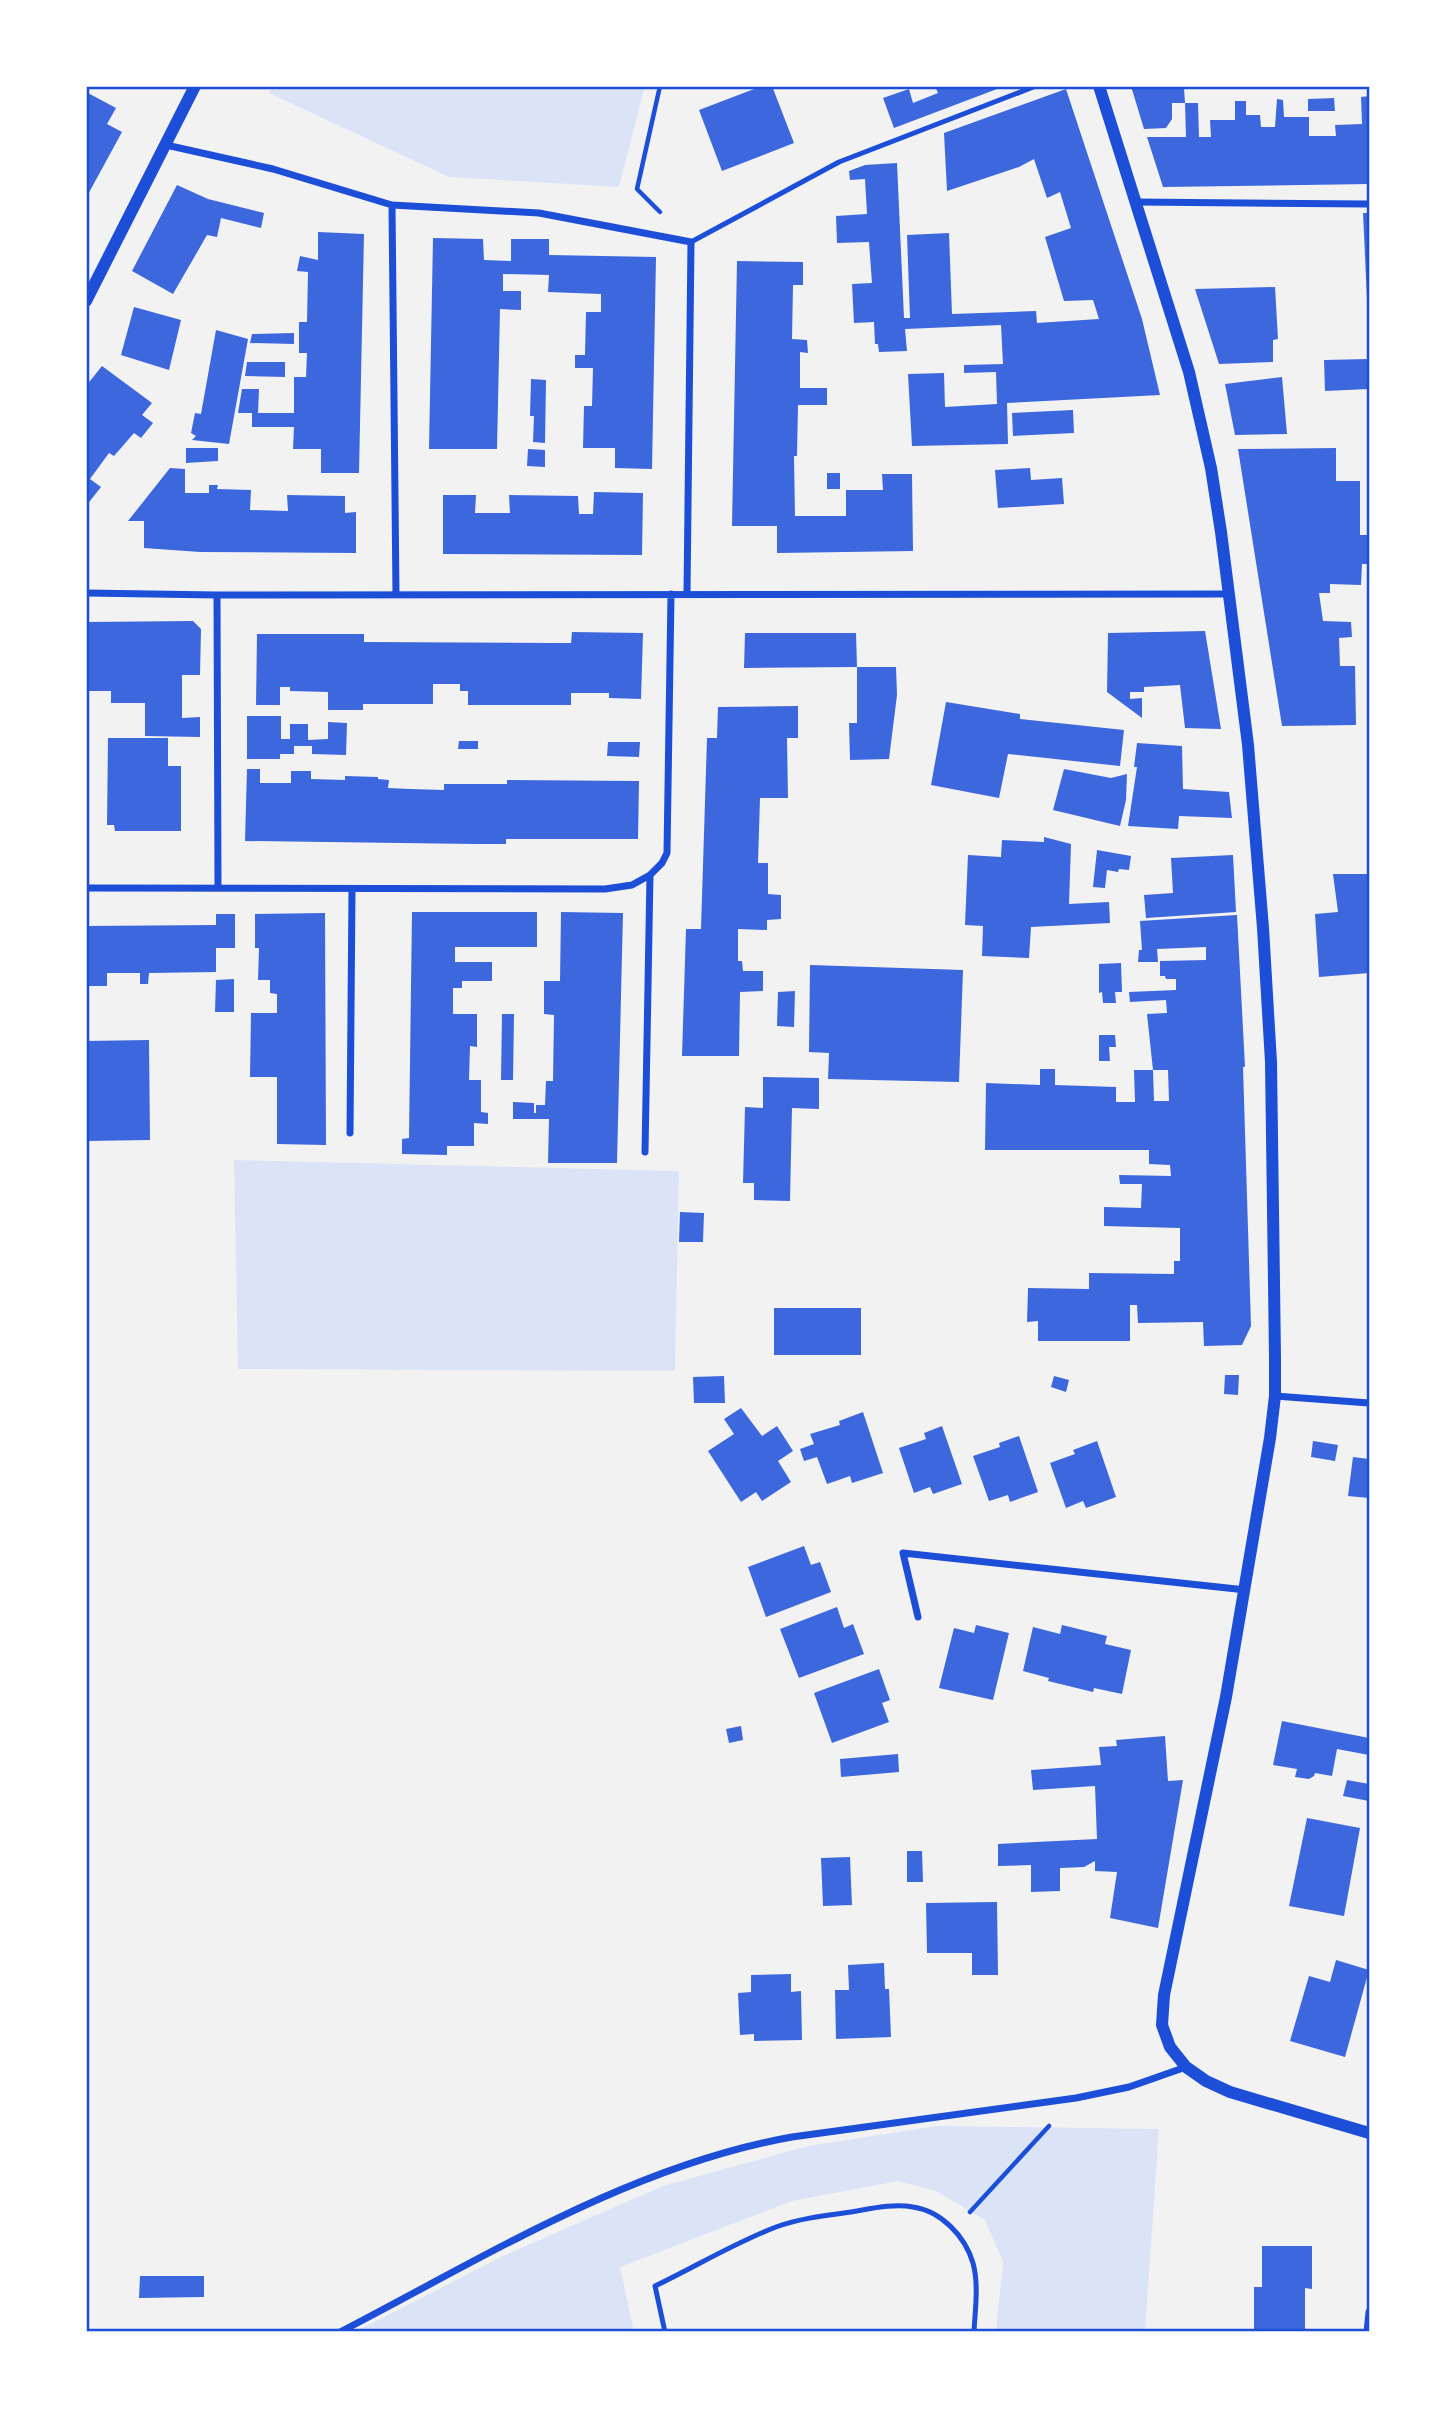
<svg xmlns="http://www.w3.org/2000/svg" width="1455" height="2418" font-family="'IBM Plex Sans',sans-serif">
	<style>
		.green { fill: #dbe4f7 }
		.building { fill: #3d67dc }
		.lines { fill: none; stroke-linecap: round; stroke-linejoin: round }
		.path { stroke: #1d4ed8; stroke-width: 4.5 }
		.service { stroke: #1d4ed8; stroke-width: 5 }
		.minor { stroke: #1d4ed8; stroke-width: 7 }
		.tertiary { stroke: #1d4ed8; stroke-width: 12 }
		.neatline { fill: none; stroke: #1d4ed8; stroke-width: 2.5 }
	</style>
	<rect width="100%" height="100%" fill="#f2f2f2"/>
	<path class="green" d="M273,86H645L619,187L449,177L269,93Z
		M234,1160L679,1171L675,1371L238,1369Z
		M937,2126L1159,2129L1145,2332H996L1003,2262L985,2220L936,2191L898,2181L792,2201L620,2267L634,2332H355L503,2256L663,2186L808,2146Z"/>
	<path class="building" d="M762,86H772L794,143L722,171L699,110Z
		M935,86H1005L894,128L883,98L909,89L913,103L938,93Z
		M1131,86H1171L1172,89L1184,88L1185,103H1172V119L1166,128L1144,129Z
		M1066,89L1142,319L1160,395L1007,403L1008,444L912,446L908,374L944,373L945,407L997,404L996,372L964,373V365L1003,364L1001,325L905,329L907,351L879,352L878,344H875L874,322L854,323L852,284L872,283L869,242L837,243L836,216L867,214L865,179L850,180L849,171L865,165L897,163L904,318H910L907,235L949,233L952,314L1036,311L1037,323L1099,319L1093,300L1064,301L1045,237L1071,228L1060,192L1047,198L1034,159L1019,167L947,191L944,133Z
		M86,92L116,108L107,124L122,132L86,198Z
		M1369,96V184L1163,187L1147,137H1186L1185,103H1198L1199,137H1211L1210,120H1235V101H1246V115H1260L1261,127H1275L1277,99L1283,100L1284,117H1309V136H1336L1335,125L1362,124L1361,97Z
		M1334,98L1335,111H1308V99Z
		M177,185L208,199L264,213L261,228L221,218L217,237L207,235L173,294L132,271Z
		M1363,213H1369V299H1367Z
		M318,232L364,234L359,473H321V449H293L294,427H252V413H238L242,389H259L258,413H294V377H306L307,353H299V322H307L308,272L297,271L300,256L318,260Z
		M433,238L483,239L484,260L511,261V239H549V255L656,257L652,469L615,468V448H583L584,406H592L593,368H575V355H585L586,312H601V294L548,292L549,275L503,274V291H521V310L500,309L497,449H429Z
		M737,261L803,262V285H793L792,339L807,340L808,353L800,352V388H827V405H798L797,456H794L795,516H846V490H883L882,474H912L913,551L777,553V526H732Z
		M1275,287L1278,339L1273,340V362L1219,364L1195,289Z
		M134,307L181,320L169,370L121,355Z
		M216,330L248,339L229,444L192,440L196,436L191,433L195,413L201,414Z
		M294,333V344L250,343L252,334Z
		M1369,359V389L1325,391L1324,360Z
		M247,362H285V377L245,376Z
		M102,366L152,403L142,415L153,423L141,438L134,433L114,456L109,453L90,479L101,487L86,506V386Z
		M1282,377L1287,434L1235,435L1225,384Z
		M531,379L546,380L545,443L533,442L534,416H530Z
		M1073,410L1074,433L1013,436L1012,413Z
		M186,448H218V461L186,463Z
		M1336,448V481H1360V535H1369V564H1362L1361,585L1330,584V593H1319L1323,621L1351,622L1352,637L1339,638L1340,666H1355L1356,725L1282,726L1238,449Z
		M528,449L545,450V467L527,466Z
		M170,468L185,469V493H209V485H218L217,489L251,490L250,510L288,511L287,495L345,496V513L356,512V553L200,552L144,548V521H128Z
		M1030,468L1031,480L1062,478L1064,504L998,508L995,470Z
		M827,473H840V489H827Z
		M594,492L643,493L642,555L443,554V495H476L475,513H510L509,495L578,496L579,514H593Z
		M193,621L201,629L200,675H182V718L200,717V737L145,736V703H111V691H86V622Z
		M1205,631L1221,729L1185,728L1180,685L1144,687V692H1130V699L1142,698V718L1107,692L1108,633Z
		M572,632L643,633L641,699L609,698V693H571V705H468V691H460V684H433V704H363V710H328V692L290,691V687H280V705H256L257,634H364V642L557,643H571Z
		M745,633H856L857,667L744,668Z
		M857,667H896L897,695L889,759L850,760L849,723H857Z
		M946,702L1020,714V719L1124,730L1120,766L1008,754L999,798L931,785Z
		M798,706V738H787L788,798H760L758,863H768V894L781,895V919L767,920V930L738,929V961H742L743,971H763V991L740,992L739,1056H682L686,929H701L707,738H717L718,707Z
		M247,716H281V739H290V724H308V740L328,739V722L347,723L346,755L312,754V746H294V754H280V759H247Z
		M108,738H168V766H181V831H115L114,825H107Z
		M459,741H478V749H458Z
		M608,742H640L639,757L607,756Z
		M1137,743L1182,746L1183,789L1229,792L1232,818L1179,816L1178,829L1128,826L1137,767H1134Z
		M247,769H260V783H291V771H311V779L345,780V776L378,777V779L389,780L388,788L410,789L444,790V784H507V780L639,781L638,839H506V844H475L245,841Z
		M1064,769L1111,778L1127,774L1126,800L1120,826L1053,810Z
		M1044,837L1071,844L1069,904L1109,902L1110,923L1031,927L1029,958L982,956L983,926L965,925L968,855L1001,857L1002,840L1044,842Z
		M1097,850L1131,856L1129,870L1119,869L1118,872L1107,870L1105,888L1093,887Z
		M1233,855L1236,912L1146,918L1144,895L1173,893L1171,858Z
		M1333,874H1369V973L1319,977L1315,914L1338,912Z
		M412,912H537V947H455V962H492V981H462V988H453V1014H477V1047L470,1046L469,1080H481V1112L488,1113V1124L474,1123V1146H447V1155L402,1154V1139L409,1138Z
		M561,912L623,913L617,1163H548L549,1119H513V1102L534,1103V1113H536V1105H545L546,1081H553L554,1015L544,1014V981H560Z
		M325,913L326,1145L277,1144V1077H250L251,1013H277V994L270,993V980H258L259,948H255V914Z
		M216,914H235V948H216V972L149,973L148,984H140V973H107V986H86V926L216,925Z
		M1237,915L1245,1067H1243L1251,1326L1242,1345L1204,1346L1203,1322L1138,1323L1137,1305H1130V1341H1038V1321L1027,1322L1028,1288L1089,1289V1273L1174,1274V1261H1180V1228L1104,1226V1207L1141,1208L1142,1184H1120L1119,1175L1171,1176L1170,1165L1149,1164V1150H985L986,1083L1040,1085V1069H1055V1085L1116,1087V1102H1135L1134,1070H1153L1154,1101H1169L1168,1070H1153L1147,1014L1167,1013L1166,1000L1130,1002L1129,992L1176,990V979H1166L1165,976H1160V961L1206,960V947L1157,949L1158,962H1138L1139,950H1142L1140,921Z
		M1121,963L1122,992H1115L1116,1003H1103L1102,992L1099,993V964Z
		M810,965L963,970L959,1082L828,1079L829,1053L809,1052Z
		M234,979V1012H215L216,980Z
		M795,991L794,1027L777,1026L778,992Z
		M502,1014H514L513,1080H501Z
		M1099,1035H1115L1116,1047H1109L1110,1061H1099Z
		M149,1040L150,1140L86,1141V1041Z
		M763,1077L819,1078V1109L792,1108L790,1201L754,1200V1183H743L745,1107L763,1108Z
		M680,1212L704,1213L703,1242H679Z
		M774,1308H861V1355H774Z
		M1225,1375H1239L1238,1395L1224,1394Z
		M724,1376L725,1403H694L693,1377Z
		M1054,1376L1069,1380L1066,1392L1051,1387Z
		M741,1408L762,1436L777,1426L793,1451L778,1461L791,1482L762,1501L756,1492L741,1502L708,1451L734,1434L724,1419Z
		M863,1412L883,1473L852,1483L850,1476L827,1484L817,1457L804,1461L800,1449L814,1444L810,1434L840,1425L839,1421Z
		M942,1426L962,1484L933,1494L930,1487L914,1493L899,1448L926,1439L924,1433Z
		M1019,1436L1038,1492L1010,1502L1008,1495L989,1501L973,1456L1000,1447L999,1443Z
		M1097,1441L1116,1497L1086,1508L1083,1501L1066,1508L1050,1463L1075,1454L1073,1450Z
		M1313,1441L1338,1445L1335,1461L1311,1457Z
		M1353,1457L1369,1459V1498L1348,1496Z
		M804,1546L811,1565L820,1562L831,1592L766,1617L748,1567Z
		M837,1607L844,1628L853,1624L864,1654L799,1678L780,1629Z
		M976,1625L1009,1633L993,1700L939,1688L954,1628L974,1633Z
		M1062,1625L1107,1636L1105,1644L1131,1650L1122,1694L1094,1688L1093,1692L1048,1681L1049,1678L1023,1671L1033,1627L1060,1634Z
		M879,1669L890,1700L882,1703L889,1722L832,1743L814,1693Z
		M1282,1721L1369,1738V1755L1337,1749L1332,1776L1315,1773L1314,1776L1309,1779L1295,1777L1297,1769L1273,1765Z
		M741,1726L743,1740L729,1743L726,1729Z
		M1165,1736L1168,1781L1183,1780L1158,1928L1110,1918L1117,1872L1095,1871V1861L1084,1867L1060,1868V1891L1031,1892V1865L998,1866V1844L1097,1839L1095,1786L1033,1790L1031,1770L1101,1765L1099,1747L1117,1746L1116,1740Z
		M898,1754L899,1772L841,1777L840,1759Z
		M1347,1780L1369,1784V1801L1343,1796Z
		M1307,1818L1360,1828L1344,1916L1289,1906Z
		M907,1851H922L923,1882H907Z
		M850,1857L852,1905L823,1906L821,1858Z
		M997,1902L998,1975H972V1953H927L926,1903Z
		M1336,1960L1369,1970L1345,2057L1290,2041L1309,1976L1330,1982Z
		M884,1963L885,1989H889L891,2037L836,2039L835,1990H849L848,1965Z
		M791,1974V1992L801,1991L802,2040L754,2041V2034L740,2035L738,1993L751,1992V1975Z
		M1262,2246H1312V2289L1305,2288V2332H1254V2287H1262Z
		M140,2276H204V2297L139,2298Z"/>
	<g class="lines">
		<path class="path" d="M660,86L637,189L660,212
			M970,2212L1049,2126"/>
		<path class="service" d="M691,242L839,162L1036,86
			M665,2332L655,2286C695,2267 734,2243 776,2227C798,2219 821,2216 844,2213C866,2210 891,2203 913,2207C941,2211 965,2236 973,2263C979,2285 975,2310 974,2332"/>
		<path class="minor" d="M166,145L273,169L392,205
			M1136,202L1369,204
			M86,593L217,595L1228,594
			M396,594L392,205L539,213L691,242L687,593
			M217,595L218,887
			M86,888L605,889L632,885L650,875
			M350,1133L352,890
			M645,1152L650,875L662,863L667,853L671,594
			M1275,1396L1369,1403
			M918,1617L903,1553L1246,1590
			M340,2332C483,2258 632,2165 792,2137L1076,2098L1129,2087L1186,2067
			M1367,2332L1369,2312"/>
		<path class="tertiary" d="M1099,86L1189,372L1211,468L1221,532L1248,745L1263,928L1271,1062L1275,1357V1396L1270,1438L1226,1697L1164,1995L1162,2025L1170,2047L1186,2067L1206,2081L1230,2092L1369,2133
			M86,301L195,86"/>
	</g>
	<rect width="1455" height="2418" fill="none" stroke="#ffffff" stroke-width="175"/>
	<rect x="88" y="88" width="1280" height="2242" class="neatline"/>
</svg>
